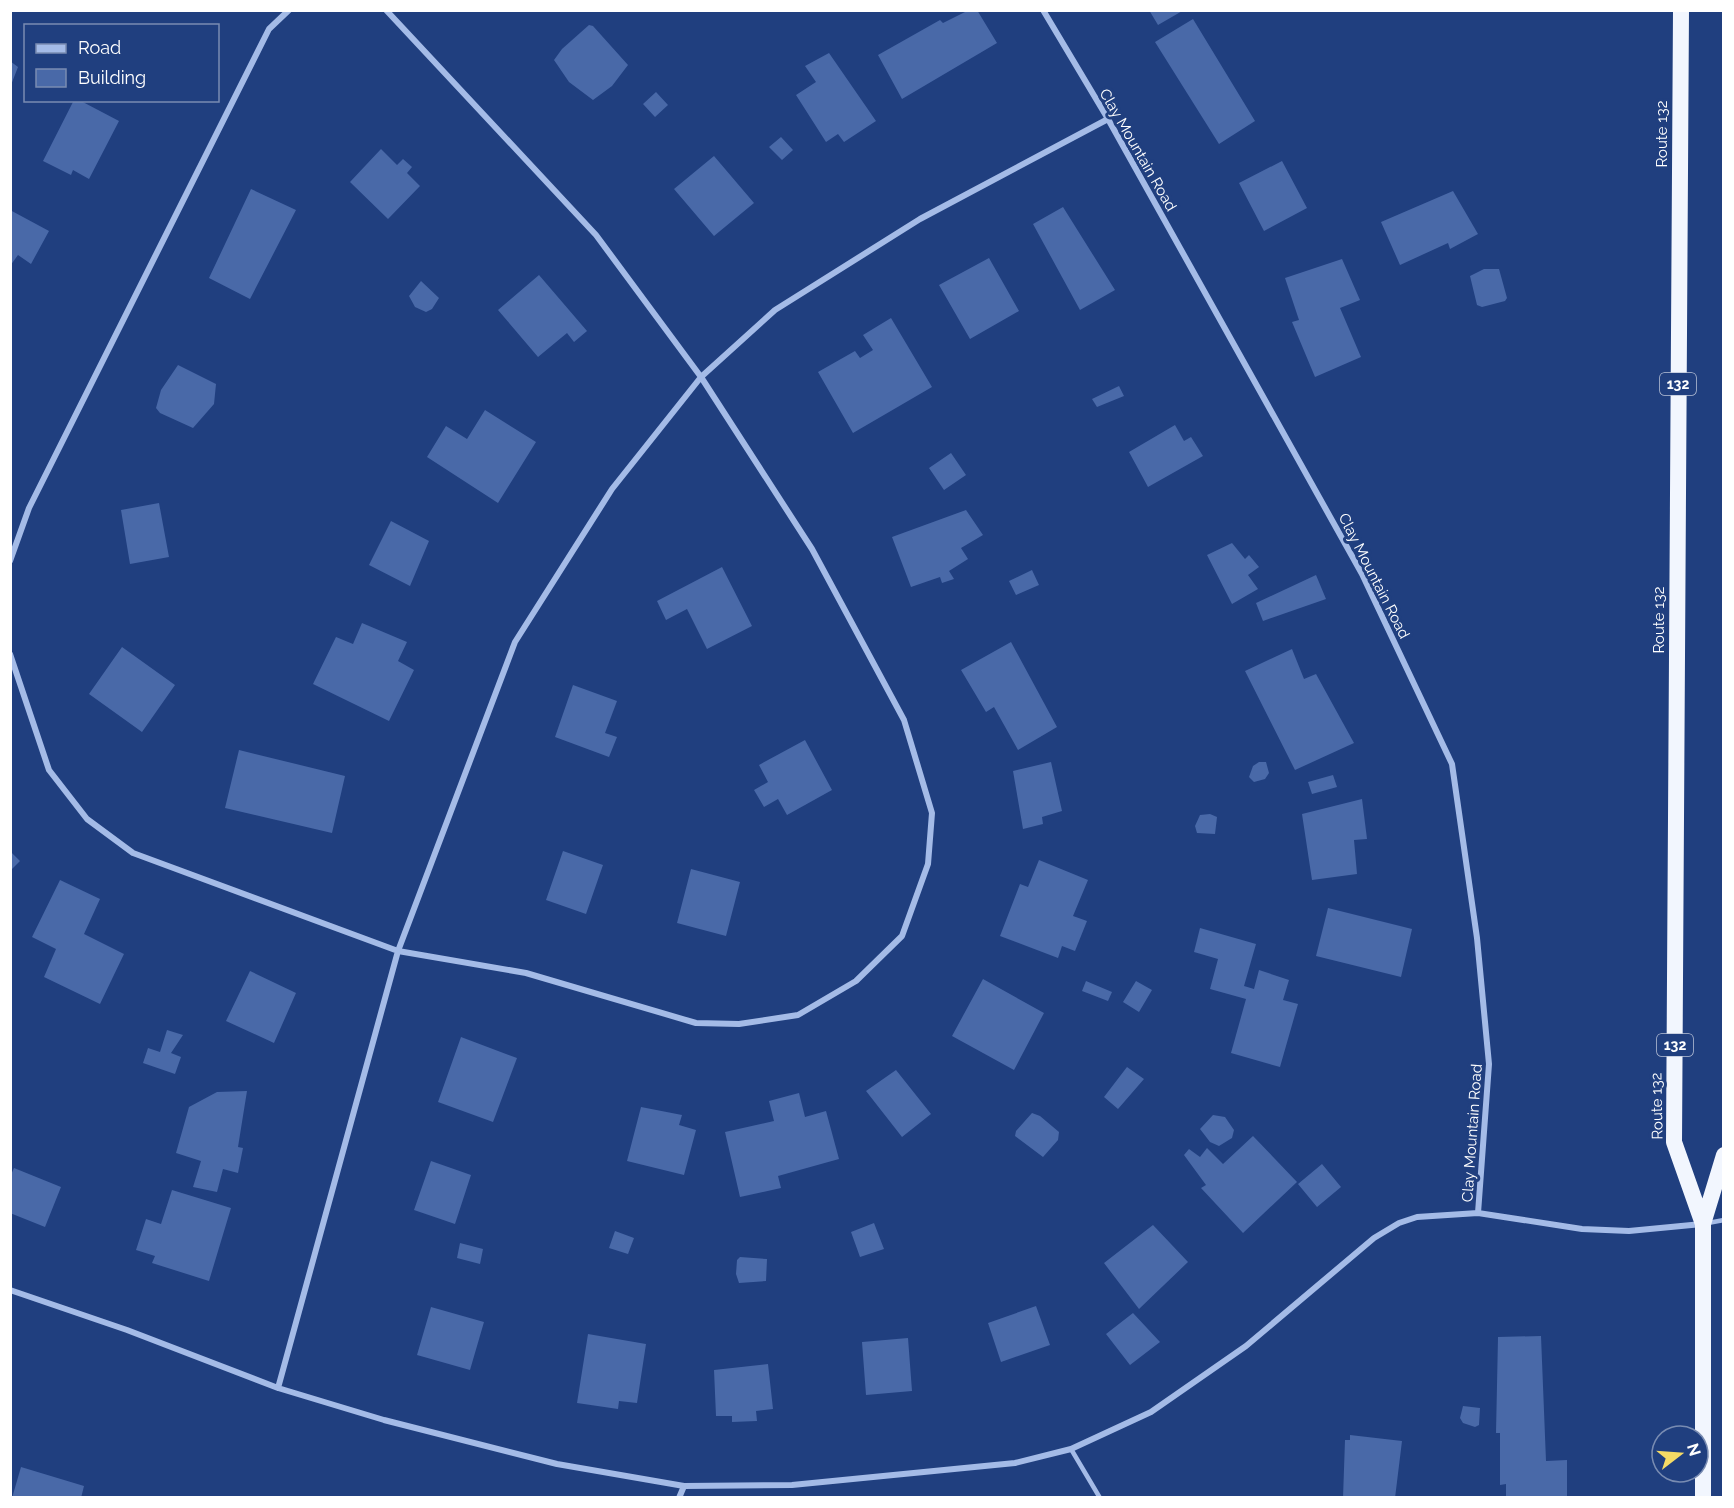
<svg xmlns="http://www.w3.org/2000/svg" width="1734" height="1508" font-family="Raleway,sans-serif">
	<style>
		.building { fill: #4969a8 }
		.lines { fill: none; stroke-linecap: round; stroke-linejoin: round }
		.service { stroke: #a4bbe7; stroke-width: 4.5 }
		.minor { stroke: #a4bbe7; stroke-width: 6 }
		.trunk { stroke: #f2f6fe; stroke-width: 16 }
		.labels { text-anchor: middle; stroke-width: 6; stroke-linejoin: round; paint-order: stroke }
		.shield { fill: #203f7f; stroke: #bcc5d9; stroke-width: 1.5 }
		.shield-label { font-size: 14px; font-weight: bold; fill: #fff }
		.street-label { font-size: 15px; fill: #fff; stroke: #203f7f }
	</style>
	<rect width="100%" height="100%" fill="#203f7f"/>
	<path class="building" d="M969,10H977L997,43L902,99L878,55L940,20L943,23Z
		M1149,10H1184L1158,25Z
		M1193,19L1255,121L1219,144L1155,42Z
		M589,25L593,26L628,65L612,86L593,100L569,82L554,60L562,49Z
		M829,53L876,121L844,142L838,134L826,142L796,95L816,82L805,66Z
		M10,61L18,67L11,85H10Z
		M656,92L668,105L655,117L643,104Z
		M74,100H79L119,121L89,179L73,170L71,175L43,161Z
		M781,137L793,150L782,160L769,147Z
		M381,149L397,165L403,159L412,167L407,173L420,186L388,219L350,182Z
		M714,156L754,203L714,236L674,189Z
		M1282,161L1307,208L1264,231L1239,183Z
		M251,189L296,210L250,299L209,278Z
		M1453,191L1478,234L1450,249L1448,243L1400,265L1381,222Z
		M1063,207L1115,290L1080,310L1033,224Z
		M10,210L49,231L31,264L18,255L10,266Z
		M989,258L1019,311L970,339L939,285Z
		M1342,259L1360,300L1340,308L1361,357L1315,377L1292,322L1299,320L1285,278Z
		M1484,269H1499L1507,298L1505,301L1482,307L1477,305L1470,276Z
		M539,275L587,331L574,342L567,333L538,357L498,310Z
		M421,281L439,298L432,309L426,312L415,307L409,296Z
		M891,318L932,387L853,433L818,372L855,351L860,358L873,350L863,335Z
		M178,365L216,384L214,404L193,428L160,413L156,408L161,390Z
		M1119,386L1124,396L1097,407L1092,399Z
		M485,410L536,442L498,503L427,457L446,426L467,439Z
		M1175,425L1184,441L1191,437L1203,456L1148,487L1129,452Z
		M951,453L966,475L944,490L929,468Z
		M159,503L169,557L130,564L121,510Z
		M966,510L983,535L961,548L968,559L949,571L954,579L942,583L940,577L911,587L892,537Z
		M391,521L429,541L410,586L369,565Z
		M1232,543L1245,559L1249,555L1259,567L1248,575L1258,589L1232,604L1207,555Z
		M722,567L752,626L707,649L687,609L666,620L657,601Z
		M1032,570L1039,585L1016,595L1009,581Z
		M1316,575L1326,599L1263,621L1256,603Z
		M362,623L407,642L398,661L414,670L389,721L313,684L336,637L353,644Z
		M1011,642L1057,727L1018,750L994,707L986,712L961,670Z
		M122,647L175,685L142,732L89,694Z
		M1292,649L1304,679L1316,674L1354,743L1295,770L1245,671Z
		M573,685L617,701L605,733L617,737L609,757L555,737Z
		M805,740L832,790L787,815L778,799L764,807L754,790L768,782L759,765Z
		M239,750L345,776L332,833L225,808Z
		M1051,762L1062,811L1042,817L1043,824L1023,829L1013,771Z
		M1259,762H1266L1269,773L1265,779L1254,782L1249,777L1253,766Z
		M1333,775L1337,787L1312,794L1308,782Z
		M1362,799L1367,839L1354,840L1357,874L1312,880L1302,814Z
		M1210,814L1217,817L1215,834L1197,833L1195,826L1200,815Z
		M10,851L20,861L10,871Z
		M563,851L603,865L586,914L546,900Z
		M1039,860L1088,880L1073,916L1087,921L1075,951L1062,946L1058,958L1000,936L1020,884L1028,887Z
		M691,869L740,882L726,936L677,923Z
		M60,880L100,899L84,934L124,954L100,1004L44,977L56,949L32,937Z
		M1328,908L1412,929L1401,977L1316,956Z
		M1200,928L1256,944L1244,986L1254,989L1259,970L1289,980L1283,1000L1298,1004L1280,1067L1231,1053L1246,999L1210,989L1218,959L1194,952Z
		M250,971L296,993L274,1043L226,1021Z
		M983,979L1044,1013L1014,1070L952,1036Z
		M1086,981L1112,992L1108,1001L1082,991Z
		M1136,981L1152,990L1139,1012L1123,1002Z
		M167,1030L183,1035L171,1053L181,1057L175,1074L143,1063L148,1048L160,1052Z
		M461,1037L517,1058L493,1122L438,1102Z
		M1127,1067L1144,1079L1118,1109L1104,1097Z
		M896,1070L931,1114L902,1137L866,1091Z
		M247,1091L238,1147L243,1148L238,1173L223,1169L217,1192L193,1187L201,1161L176,1153L189,1107L217,1092Z
		M799,1093L805,1117L826,1111L839,1159L778,1176L781,1188L740,1197L725,1132L774,1121L769,1101Z
		M641,1107L682,1115L679,1125L696,1130L684,1175L627,1161Z
		M1032,1113L1040,1116L1059,1132L1058,1140L1043,1157L1015,1136L1016,1131Z
		M1213,1115L1225,1117L1234,1130L1232,1138L1219,1146L1210,1142L1200,1129Z
		M1253,1136L1297,1182L1243,1233L1201,1188L1206,1185L1184,1155L1189,1149L1200,1157L1207,1148L1223,1164Z
		M431,1161L471,1175L455,1224L414,1210Z
		M1322,1164L1341,1187L1317,1207L1298,1184Z
		M14,1168L61,1187L45,1227L10,1213V1177Z
		M172,1190L231,1208L209,1281L152,1263L155,1256L136,1250L146,1219L161,1224Z
		M874,1223L884,1249L860,1257L851,1232Z
		M1153,1225L1188,1262L1139,1309L1104,1263Z
		M615,1231L634,1238L628,1254L609,1248Z
		M460,1243L483,1249L480,1264L457,1258Z
		M740,1257L767,1259L766,1281L739,1283L736,1274L737,1260Z
		M1036,1306L1050,1345L1001,1362L988,1323Z
		M431,1307L484,1322L470,1370L417,1355Z
		M1133,1313L1160,1342L1130,1365L1106,1334Z
		M588,1334L646,1344L637,1403L619,1401L618,1409L577,1403Z
		M1541,1336L1546,1461L1567,1460V1498H1506V1484L1500,1485V1433H1496L1498,1337Z
		M908,1338L912,1391L866,1395L862,1342Z
		M768,1364L773,1409L756,1411L757,1421L732,1422V1416H716L714,1370Z
		M1463,1406L1480,1408L1479,1425L1475,1427L1463,1423L1460,1418Z
		M1350,1435L1402,1441L1395,1498H1343L1345,1440H1350Z
		M21,1467L84,1486L81,1498H12Z"/>
	<g class="lines">
		<path class="service" d="M1708,1223L1724,1220
			M1071,1449L1100,1498"/>
		<path class="minor" d="M1043,10L1108,119L1362,574L1452,764L1477,938L1489,1064L1478,1213
			M10,561L29,508L269,29L289,10
			M10,654L49,770L87,819L133,853L398,951L526,973L696,1023L739,1024L798,1015L856,981L902,936L928,864L932,813L904,720L812,549L701,377L596,235L386,10
			M10,1290L127,1330L278,1388L384,1420L557,1464L684,1486L792,1485L1015,1463L1071,1449L1151,1412L1246,1346L1374,1238L1399,1223L1417,1217L1478,1213L1582,1229L1629,1231L1702,1224
			M278,1388L398,951L515,642L612,489L701,377L775,310L920,219L1108,119
			M679,1498L684,1486"/>
		<path class="trunk" d="M1681,10L1674,1142L1703,1224
			M1703,1498V1224L1724,1155"/>
	</g>
	<g class="labels">
		<g class="shield">
			<rect x="1660" y="373" width="36" height="22" rx="4.5"/>
			<rect x="1657" y="1034" width="36" height="22" rx="4.5"/>
		</g>
		<g class="shield-label">
			<text x="1678" y="389">132</text>
			<text x="1675" y="1050">132</text>
		</g>
		<g class="street-label">
			<text transform="translate(1662 134) rotate(-90)" y="5">Route 132</text>
			<text transform="translate(1138 150) rotate(60)" y="5">Clay Mountain Road</text>
			<text transform="translate(1374 576) rotate(63)" y="5">Clay Mountain Road</text>
			<text transform="translate(1659 620) rotate(-90)" y="5">Route 132</text>
			<text transform="translate(1657 1106) rotate(-91)" y="5">Route 132</text>
			<text transform="translate(1472 1133) rotate(-86)" y="5">Clay Mountain Road</text>
		</g>
	</g>
	<rect width="1734" height="1508" fill="none" stroke="#ffffff" stroke-width="24"/>
	<rect x="24" y="24" width="195" height="78" fill="#203f7f" stroke="#798cb2" stroke-width="1.5"/>
	<rect x="36" y="44" width="30" height="9" fill="#a4bbe7" stroke="#798cb2" stroke-width="1.5"/>
	<text x="78" y="54" font-size="18" fill="#ffffff">Road</text>
	<rect x="36" y="69" width="30" height="18" fill="#4969a8" stroke="#798cb2" stroke-width="1.5"/>
	<text x="78" y="84" font-size="18" fill="#ffffff">Building</text>
	<g transform="translate(1680 1454) rotate(73)"><circle r="28" fill="#203f7f" stroke="#798cb2" stroke-width="1.5"/>
	<path d="M0-4.5L10 22L0 15L-10 22Z" fill="#f5db65"/>
	<text y="-9" font-size="16" font-weight="bold" text-anchor="middle" fill="#ffffff">N</text>
	</g>
</svg>
